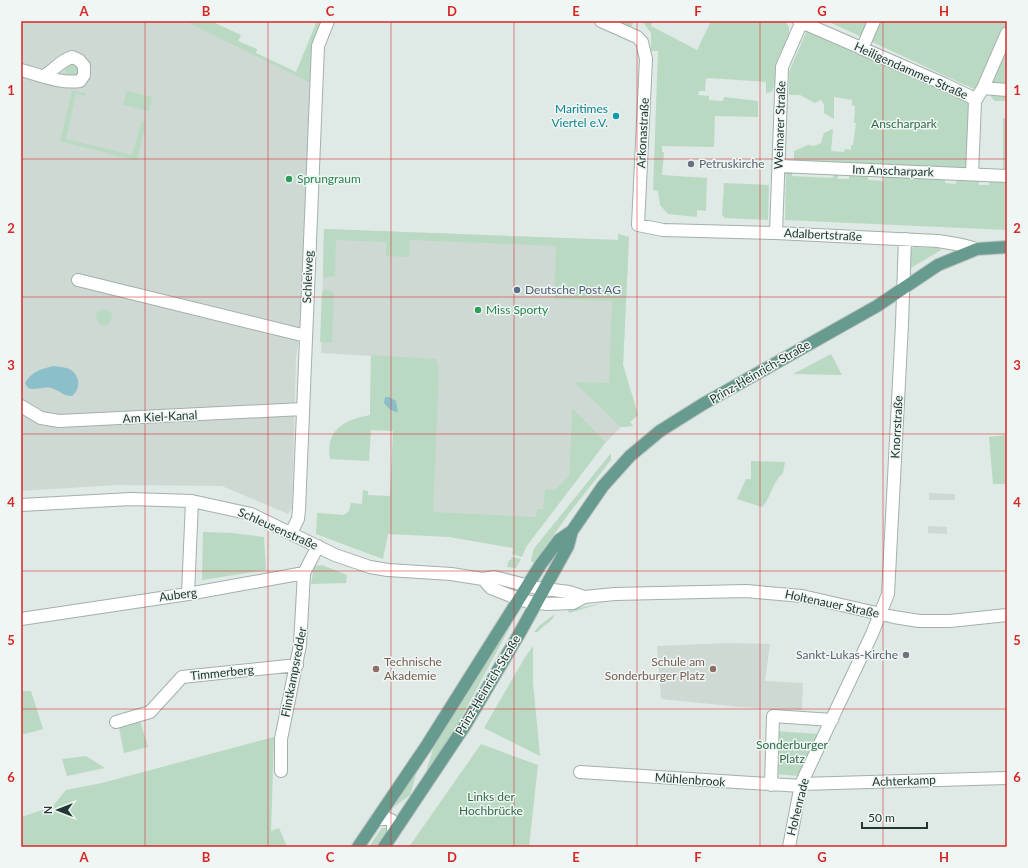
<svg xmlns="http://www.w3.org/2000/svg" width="1028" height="868" font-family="Lato,sans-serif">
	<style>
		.built { fill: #ced9d4 }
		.green { fill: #bad9c3 }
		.water { fill: #8bbfca }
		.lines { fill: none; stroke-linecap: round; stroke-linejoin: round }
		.minor-casing { stroke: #a3b0ac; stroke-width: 14 }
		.major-casing { stroke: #bdc3c2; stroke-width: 14 }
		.minor { stroke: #fff; stroke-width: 12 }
		.major { stroke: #689b8f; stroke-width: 12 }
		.grid { fill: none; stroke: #d62828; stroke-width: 1; stroke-opacity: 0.55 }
		.culture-dot { fill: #0f9aa8; stroke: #eff6f3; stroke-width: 1.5 }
		.worship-dot { fill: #6b7280; stroke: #eff6f3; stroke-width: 1.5 }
		.leisure-dot { fill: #2e9e5b; stroke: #eff6f3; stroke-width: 1.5 }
		.service-dot { fill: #5c6f8a; stroke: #eff6f3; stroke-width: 1.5 }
		.education-dot { fill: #8d6e63; stroke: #eff6f3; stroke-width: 1.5 }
		.labels { text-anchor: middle; stroke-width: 3; stroke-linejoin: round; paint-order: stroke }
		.street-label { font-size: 12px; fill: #223832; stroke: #eff6f3 }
		.culture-label { font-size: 12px; fill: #0d838f; stroke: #eff6f3; text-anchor: end }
		.park-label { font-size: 12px; fill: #306b48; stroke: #eff6f3 }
		.worship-label { font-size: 12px; fill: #5b616d; stroke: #eff6f3; text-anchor: start }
		.leisure-label { font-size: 12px; fill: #27864d; stroke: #eff6f3; text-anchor: start }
		.service-label { font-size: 12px; fill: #4e5e75; stroke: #eff6f3; text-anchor: start }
		.education-label { font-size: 12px; fill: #785e54; stroke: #eff6f3; text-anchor: start }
		.neatline { fill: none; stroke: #d62828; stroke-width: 1.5 }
		.grid-label { font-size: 13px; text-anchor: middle; font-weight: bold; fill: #d62828 }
	</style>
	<rect width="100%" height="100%" fill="#dfe9e5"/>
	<path class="built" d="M21,21H185L311,82L303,316L296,357L292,508L288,514L222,486L117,485L21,491Z
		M324,229L618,240V234L629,237L623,365L638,415L630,422L633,426L621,427L606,442L572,409L569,476L554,490L539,524L421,521L419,426L370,415L371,356L321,353Z
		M929,493L955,494V500H929Z
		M928,526L947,527V534L928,533Z
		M728,643L770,644L765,681L803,683L802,710L740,707L661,699L657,646Z"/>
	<path class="green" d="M185,21H211L241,35L238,41L257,49L256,53L296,72L317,21H322L311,83Z
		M611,21H634L630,29Z
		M642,21H653L651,26L697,50L711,21H784C786,23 789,25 789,29C790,41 778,53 776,65C773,75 778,83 771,92L766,93V82L709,78L706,79L705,91H699L698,95L709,96V100L723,101L724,97L758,101V117L715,116L714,147L662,146V152H664L662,175L707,178L706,211L697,210V217L668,214L660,205L658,191L653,190L658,51H651V33Z
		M827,21H1007V89L978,91Z
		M807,30L968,102L971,107L967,169L794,167V151L808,145L814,146L821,143L824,133L833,129L831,151L844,152L845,149L851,150V145H853L856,123H854L855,106L852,105V100L834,97V119L824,113V104L821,100L815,103L800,95H789V72Z
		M65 69a7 7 0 1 1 14 0a7 7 0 1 1-14 0Z
		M72,90L86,94V96L76,94L66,139L132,155L142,121L146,122L137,161L60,141Z
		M127,91L152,97L149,111L123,105Z
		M991,91H1007V101H995L991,97Z
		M1003,118H1007V171H1003Z
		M786,169H792V176L833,178L834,171L838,172V179H849V172L868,173V180L884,181V174L945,176V183L956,184L957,177H979V185H989L990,178L1007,179V230L785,220Z
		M724,183L769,185L768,220L725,218L722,215Z
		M324,229L618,240V234L629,237L623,365L638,415L630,422L633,426L621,427L574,382L609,383L612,301L554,299L556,246L410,240L409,257L386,256V242L336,240L335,276L323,278Z
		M913,247L939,248L941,250L911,268V250Z
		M325,289L334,293L332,343L320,342L322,292Z
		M96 317a8 8 0 1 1 16 0a8 8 0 1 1-16 0Z
		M831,354L842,375L793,374Z
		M371,355L436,359L439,370L433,512L536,517L537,509H543L545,489L554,490L569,476L572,408L606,442L526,547L522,557L512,554L513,548L449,537L388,534L383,559L316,534L317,513L344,515L349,511L351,503L362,504L363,490L368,491V495L390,496L393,431L371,430L369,461L330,459C325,429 345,420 370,415Z
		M1007,435V484H993L989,437Z
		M611,453V460L570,512L534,563L531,561L533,551L536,546Z
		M751,461L785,462L783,473C771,484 771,498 762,507L737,499L746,479H751Z
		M203,532L232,533L264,537L266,570L202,580Z
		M512,557L521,559L516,568L507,567L509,560H511Z
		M322,565L347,575L346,583L311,584L314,566Z
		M603,603L569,613L568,610Z
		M555,614C553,621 542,626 538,632H534L540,625Z
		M508,626L510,627L447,744L426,772L433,749L444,727Z
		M533,646V683L540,756L484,728L524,659Z
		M21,691H31L43,729L21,735Z
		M139,717L148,747L124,753L119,728L123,721Z
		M775,731L819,734L801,776L773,774Z
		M274,737L271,831L279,828L287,847H21V817L52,807L66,790L102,783Z
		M481,744L538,765L529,847H409Z
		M86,756L105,768L67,776L62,759Z
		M418,768L410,795L390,810H389Z
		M385,827L388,831L378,847H369L381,829Z"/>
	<path class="water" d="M54,366C58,367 63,367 67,368C80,373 82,388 72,396C63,396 62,392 54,389C46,385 37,391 28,388L25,383C32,371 41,369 54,366Z
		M385,397H389L396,401L398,412C392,412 388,408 384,403Z"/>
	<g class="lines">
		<g class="minor-casing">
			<path id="minor" d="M601,21L637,37L642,42L646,59L638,225L663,230L776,233L938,241L962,245L977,249
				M799,21L944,84L971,97L975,101
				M862,49L874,21
				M21,70C39,75 61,84 80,81L84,75V66L79,60L72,57C58,62 56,69 44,76
				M983,88L1007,90
				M779,166L1007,176
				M972,174L975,101L983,88L1007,33
				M776,233L782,67L802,21
				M78,280L306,336
				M21,406L41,418L59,421L303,409
				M21,505L131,499L192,501L251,514L335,555L370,567L388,570L451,574L483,579L494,577L537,588L569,592L584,597
				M291,533L298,519L299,510L318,46L328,21
				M483,579L491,588L511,596L529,602L547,604L573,603L584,597L615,594L746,591L802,596L894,617L919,621H950L1007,615
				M188,594L192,501
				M21,619L188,594L304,573
				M116,722L150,712L182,677L297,665
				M281,771V739L300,645L304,573L318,546
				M580,772L801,786
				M801,784L1007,778
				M771,785L773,716L832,720
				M376,820L385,818L391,820L393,823V833
				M789,847L801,784L872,634L888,594L902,324L905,239"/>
		</g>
		<g class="major-casing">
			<path id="major" d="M358,847L427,745L541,564L559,540L572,531
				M384,847L466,724L518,636L568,546L572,531L603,486L630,456L660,431L703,404L877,306L938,265L977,249L1007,247"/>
		</g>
		<use href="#minor" class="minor"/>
		<use href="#major" class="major"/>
	</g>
	<path class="grid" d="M145,21V847M268,21V847M391,21V847M514,21V847M637,21V847M760,21V847M883,21V847M21,159H1007M21,297H1007M21,434H1007M21,571H1007M21,709H1007"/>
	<circle class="culture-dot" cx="616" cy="116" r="4"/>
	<g class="worship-dot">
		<circle cx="691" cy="164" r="4"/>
		<circle cx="906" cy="655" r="4"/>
	</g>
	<g class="leisure-dot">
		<circle cx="289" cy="179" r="4"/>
		<circle cx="478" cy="310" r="4"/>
	</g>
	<circle class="service-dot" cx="517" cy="290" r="4"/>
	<g class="education-dot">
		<circle cx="376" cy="669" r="4"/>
		<circle cx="713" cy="669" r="4"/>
	</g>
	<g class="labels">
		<g class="street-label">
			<text transform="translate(911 71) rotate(24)" y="4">Heiligendammer Straße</text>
			<text transform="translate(780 125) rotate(-88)" y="4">Weimarer Straße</text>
			<text transform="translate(643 133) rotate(-87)" y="4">Arkonastraße</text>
			<text transform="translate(893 171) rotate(2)" y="4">Im Anscharpark</text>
			<text transform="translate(823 235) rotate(3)" y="4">Adalbertstraße</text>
			<text transform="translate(308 277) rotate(-88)" y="4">Schleiweg</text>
			<text transform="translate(760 372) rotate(-30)" y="4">Prinz-Heinrich-Straße</text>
			<text transform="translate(160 417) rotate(-3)" y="4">Am Kiel-Kanal</text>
			<text transform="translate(897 427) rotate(-87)" y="4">Knorrstraße</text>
			<text transform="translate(278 529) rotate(24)" y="4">Schleusenstraße</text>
			<text transform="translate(178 595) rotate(-8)" y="4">Auberg</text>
			<text transform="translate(832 604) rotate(12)" y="4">Holtenauer Straße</text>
			<text transform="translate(294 672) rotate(-79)" y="4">Flintkampsredder</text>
			<text transform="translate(222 673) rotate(-6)" y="4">Timmerberg</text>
			<text transform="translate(488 685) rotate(-59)" y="4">Prinz-Heinrich-Straße</text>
			<text transform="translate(690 780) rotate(4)" y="4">Mühlenbrook</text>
			<text transform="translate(904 781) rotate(-2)" y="4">Achterkamp</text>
			<text transform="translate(798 807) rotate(-76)" y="4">Hohenrade</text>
		</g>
		<g class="culture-label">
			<text x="608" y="113">Maritimes<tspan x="608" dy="14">Viertel e.V.</tspan></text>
		</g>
		<g class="park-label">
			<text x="904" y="128">Anscharpark</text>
			<text x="792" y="749">Sonderburger<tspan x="792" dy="14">Platz</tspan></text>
			<text x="491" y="801">Links der<tspan x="491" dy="14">Hochbrücke</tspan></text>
		</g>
		<g class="worship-label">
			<text x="699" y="168">Petruskirche</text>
			<text x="898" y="659" text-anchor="end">Sankt-Lukas-Kirche</text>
		</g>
		<g class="leisure-label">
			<text x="297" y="183">Sprungraum</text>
			<text x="486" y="314">Miss Sporty</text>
		</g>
		<g class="service-label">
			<text x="525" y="294">Deutsche Post AG</text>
		</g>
		<g class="education-label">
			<text x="384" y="666">Technische<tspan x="384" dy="14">Akademie</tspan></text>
			<text x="705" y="666" text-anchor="end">Schule am<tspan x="705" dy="14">Sonderburger Platz</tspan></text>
		</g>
	</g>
	<rect width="1028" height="868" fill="none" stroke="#eff6f3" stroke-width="44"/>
	<g transform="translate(58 810) rotate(270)" stroke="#eff6f3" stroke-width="3" paint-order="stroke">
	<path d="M0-3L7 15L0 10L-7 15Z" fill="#223832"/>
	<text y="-6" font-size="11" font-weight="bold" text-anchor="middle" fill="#223832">N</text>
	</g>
	<path d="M862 822v6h65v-6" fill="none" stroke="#223832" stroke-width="2"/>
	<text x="868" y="822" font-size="12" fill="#223832" stroke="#eff6f3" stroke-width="3" paint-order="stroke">50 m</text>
	<rect x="22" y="22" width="984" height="824" class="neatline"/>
	<g class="grid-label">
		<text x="84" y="16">A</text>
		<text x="206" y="16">B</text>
		<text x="330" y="16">C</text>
		<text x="452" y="16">D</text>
		<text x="576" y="16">E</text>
		<text x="698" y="16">F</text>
		<text x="822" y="16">G</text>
		<text x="944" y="16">H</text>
		<text x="11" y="95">1</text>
		<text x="1017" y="95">1</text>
		<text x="11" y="233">2</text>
		<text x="1017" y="233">2</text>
		<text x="11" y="370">3</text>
		<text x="1017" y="370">3</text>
		<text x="11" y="507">4</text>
		<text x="1017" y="507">4</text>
		<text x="11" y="645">5</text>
		<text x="1017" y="645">5</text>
		<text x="11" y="782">6</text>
		<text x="1017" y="782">6</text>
		<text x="84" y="862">A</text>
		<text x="206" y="862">B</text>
		<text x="330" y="862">C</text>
		<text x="452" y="862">D</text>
		<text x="576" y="862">E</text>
		<text x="698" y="862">F</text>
		<text x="822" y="862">G</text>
		<text x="944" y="862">H</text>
	</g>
</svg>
